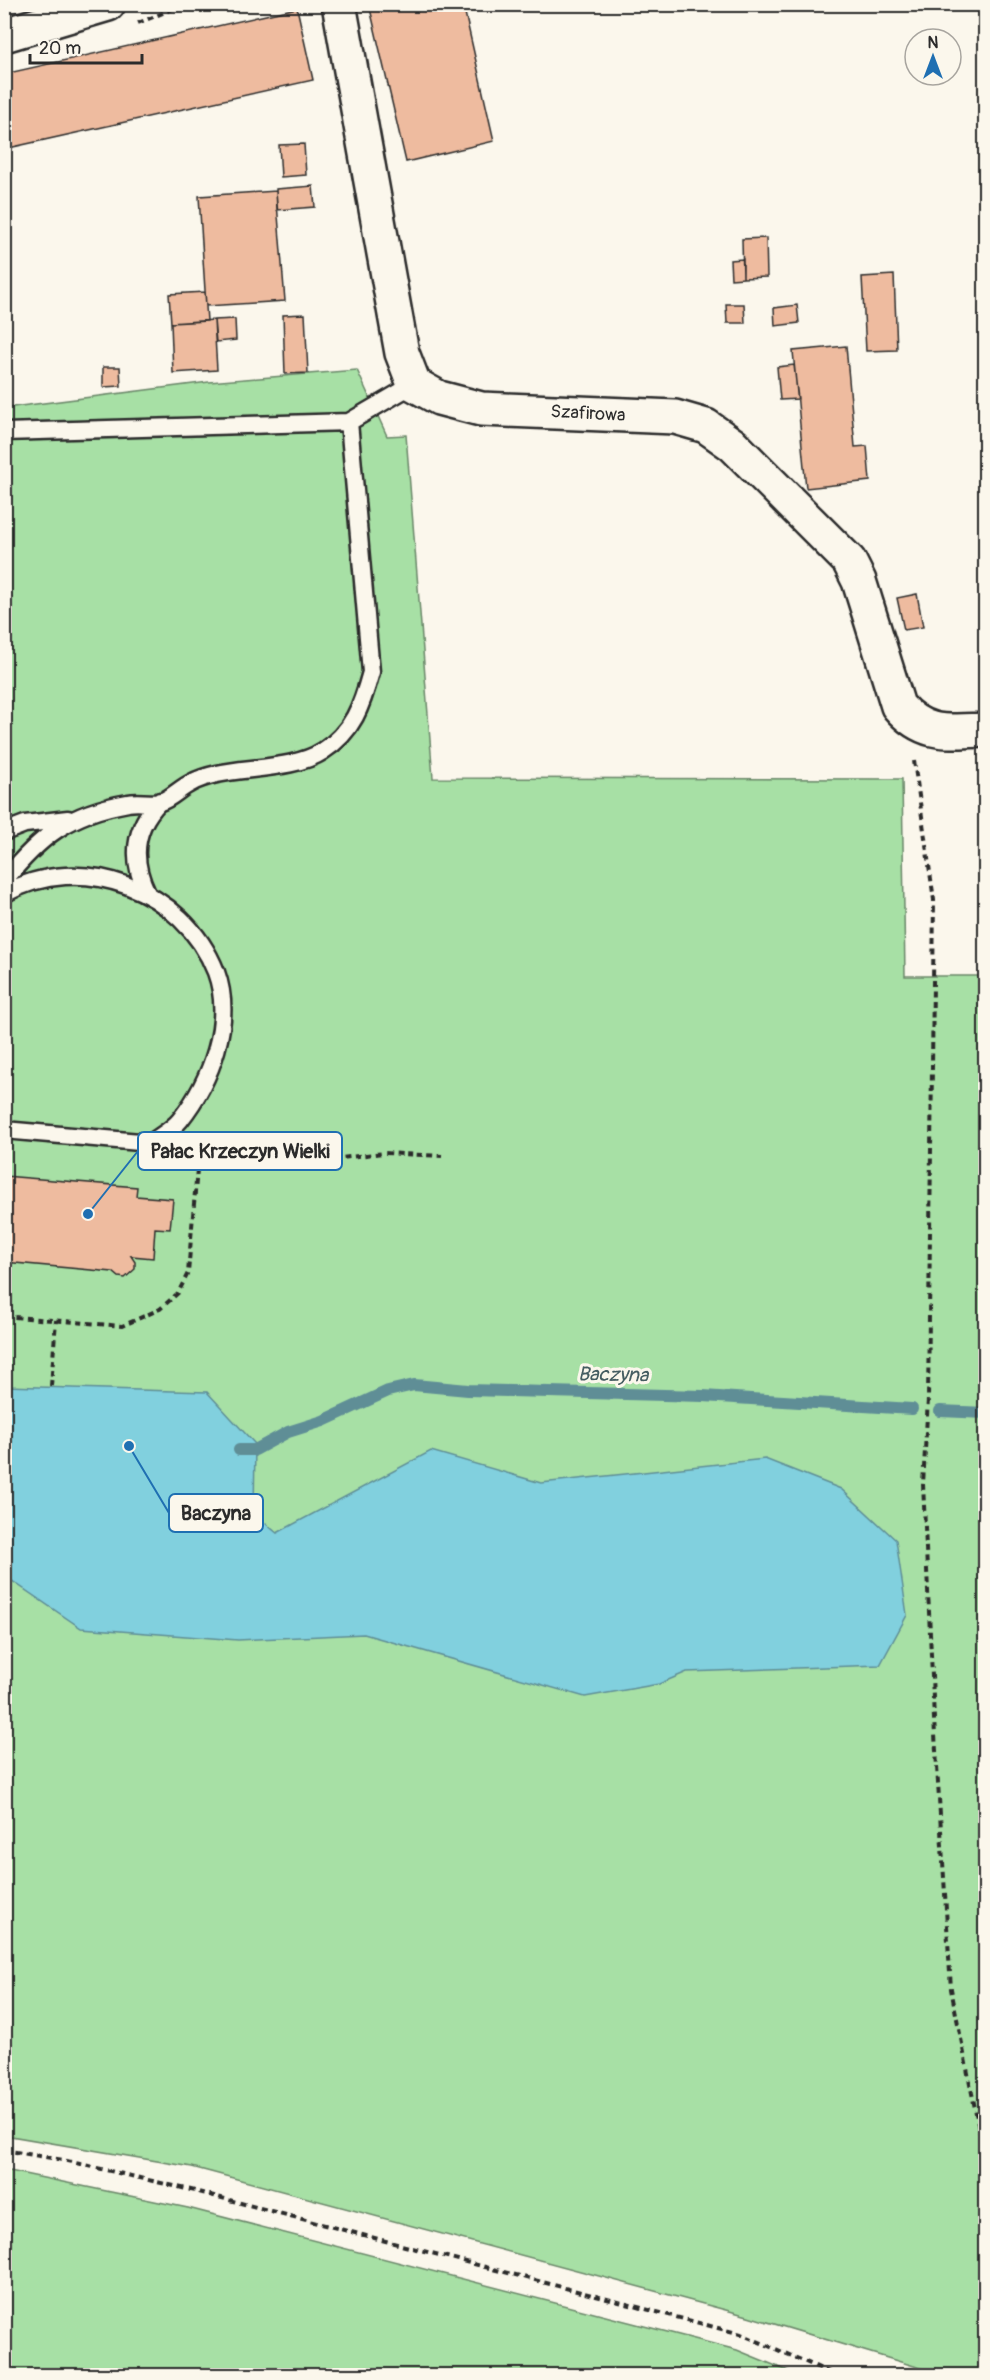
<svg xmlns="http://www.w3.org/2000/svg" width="990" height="2380" font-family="Pangolin,sans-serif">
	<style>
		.green { fill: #a7e0a5; stroke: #698668; stroke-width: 1.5 }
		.water { fill: #81d0de; stroke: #5f8e96; stroke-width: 1.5 }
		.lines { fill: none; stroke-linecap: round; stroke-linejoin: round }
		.stream { stroke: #5f8e96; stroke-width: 12 }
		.building { fill: #eebb9f; stroke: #2b2b2b; stroke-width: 1.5 }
		.service-casing { stroke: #2b2b2b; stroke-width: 21 }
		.minor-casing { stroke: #2b2b2b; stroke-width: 38 }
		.tertiary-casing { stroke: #2b2b2b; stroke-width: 38 }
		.path { stroke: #2b2b2b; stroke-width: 4; stroke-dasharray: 6 4.5; stroke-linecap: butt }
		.service { stroke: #fbf7ec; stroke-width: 16 }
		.minor { stroke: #fbf7ec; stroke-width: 33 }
		.tertiary { stroke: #fbf7ec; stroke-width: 33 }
		.labels { text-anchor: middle; stroke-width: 6; stroke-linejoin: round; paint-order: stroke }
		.street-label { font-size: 18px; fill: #2b2b2b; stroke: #fbf7ec }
		.water-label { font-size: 20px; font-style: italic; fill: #455d61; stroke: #fbf7ec }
		.leader { fill: none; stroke: #1f6fb2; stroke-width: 2 }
		.callout-dot { fill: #1f6fb2; stroke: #fbf7ec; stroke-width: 2 }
		.callout { fill: #fbf7ec; stroke: #1f6fb2; stroke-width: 2 }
		.callout-label { font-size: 20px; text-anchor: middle; font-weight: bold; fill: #2b2b2b }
	</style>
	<rect width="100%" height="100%" fill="#fbf7ec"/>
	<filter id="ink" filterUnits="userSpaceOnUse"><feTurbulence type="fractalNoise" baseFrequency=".0167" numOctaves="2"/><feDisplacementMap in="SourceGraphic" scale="12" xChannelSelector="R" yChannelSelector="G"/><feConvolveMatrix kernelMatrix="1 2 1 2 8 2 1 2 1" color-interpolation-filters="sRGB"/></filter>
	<g filter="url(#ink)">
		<path class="green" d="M357,370L387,436L406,435L433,778L902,779L905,976H985V2375H944L748,2316L192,2167L5,2135V408L209,382Z
			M5,2170L188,2208L737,2350L798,2375H5Z"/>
		<path class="water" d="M5,1386L207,1392L255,1444L254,1514L277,1533L431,1451L541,1483L765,1459L841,1489L896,1540L907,1615L880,1665L687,1672L659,1684L585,1697L364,1634L238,1640L81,1628L5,1576Z"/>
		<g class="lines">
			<path class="stream" d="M940,1411L986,1413
				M239,1450H255L288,1432L323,1421L388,1391L414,1385L468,1390L703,1396L912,1409"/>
		</g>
		<path class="building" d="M369,4H463L494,141L406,162Z
			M297,8L313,80L4,149V74Z
			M304,144L306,175L281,177L279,145Z
			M313,186L315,207L277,210L276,189Z
			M276,191L285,301L206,306L199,196Z
			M766,238L767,277L743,278L742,239Z
			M743,259V278L731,279L730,260Z
			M894,275L897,350L866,351L862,277Z
			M205,292L207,321L171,323L169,294Z
			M726,304H744L745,323H727Z
			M797,305L799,323L775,326L774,308Z
			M305,314L308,373L285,374L283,315Z
			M235,319L236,340L216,342L214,320Z
			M214,320L217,370L173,373L171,323Z
			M846,346L855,447L867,446L870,481L806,488L793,351Z
			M794,365L798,399L780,400L777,367Z
			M103,367H120L121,386L103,387Z
			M917,594L923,627L904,630L897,598Z
			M4,1176L137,1187L136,1196L173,1199L170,1229L155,1228L153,1258L131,1256L135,1262V1269L125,1278L119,1277L113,1272L4,1262Z"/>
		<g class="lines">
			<g class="service-casing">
				<path id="service" d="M4,432L349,422
					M4,832L25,824L68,819
					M4,881C40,836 70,813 128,803C138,801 149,804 160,802C171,799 180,788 191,783C198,779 208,776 217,774C248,767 296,769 323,751C353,732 362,705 371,672L349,422L414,384
					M147,893C131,860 133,828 160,801
					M4,894C81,850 184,889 216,972C234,1021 211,1081 180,1120C173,1129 160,1136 151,1143L4,1130"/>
			</g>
			<g class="minor-casing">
				<path id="minor" d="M339,4L402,353L414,384L439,398L481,409L675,417L706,426L733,445L849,561L859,581L898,706C925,737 948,731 986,730"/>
			</g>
			<g class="tertiary-casing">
				<path id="tertiary" d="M4,35L108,4"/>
			</g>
			<path class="path" d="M138,23L185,4
				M914,761L934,900L928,1399L923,1484L934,1719L951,1989L986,2163
				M197,1146L341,1158L384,1153L442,1156
				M4,1316L122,1326L160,1309L178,1293L188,1273L199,1146
				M51,1386L56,1320
				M4,2150L63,2160L191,2190L741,2334L838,2376"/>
			<use href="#service" class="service"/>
			<use href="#minor" class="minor"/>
			<use href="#tertiary" class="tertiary"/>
		</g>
	</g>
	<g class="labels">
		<g class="street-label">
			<text transform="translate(588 413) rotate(3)" y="6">Szafirowa</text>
		</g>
		<g class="water-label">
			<text transform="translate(613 1374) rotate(1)" y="7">Baczyna</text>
		</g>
	</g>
	<path class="leader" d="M88 1214L138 1151M129 1446L169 1513"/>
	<g class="callout-dot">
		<circle cx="88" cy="1214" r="6"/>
		<circle cx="129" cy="1446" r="6"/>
	</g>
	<g class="callout">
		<rect x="138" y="1132" width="204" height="38" rx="6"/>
		<rect x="169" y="1494" width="94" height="38" rx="6"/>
	</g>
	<g class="callout-label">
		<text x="240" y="1158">Pałac Krzeczyn Wielki</text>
		<text x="216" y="1520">Baczyna</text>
	</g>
	<rect width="990" height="2380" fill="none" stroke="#fbf7ec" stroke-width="24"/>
	<rect x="12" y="12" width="966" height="2356" fill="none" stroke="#2b2b2b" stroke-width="2" filter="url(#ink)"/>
	<g transform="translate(933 57)"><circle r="28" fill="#fbf7ec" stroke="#a8a59f" stroke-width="1.5"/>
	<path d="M0-4.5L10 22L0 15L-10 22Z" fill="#1f6fb2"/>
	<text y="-9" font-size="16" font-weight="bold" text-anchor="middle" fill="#2b2b2b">N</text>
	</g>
	<path d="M30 54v9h112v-9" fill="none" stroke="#2b2b2b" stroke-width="3"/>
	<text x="39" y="54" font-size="18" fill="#2b2b2b" stroke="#fbf7ec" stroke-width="4.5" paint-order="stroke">20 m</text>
</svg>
